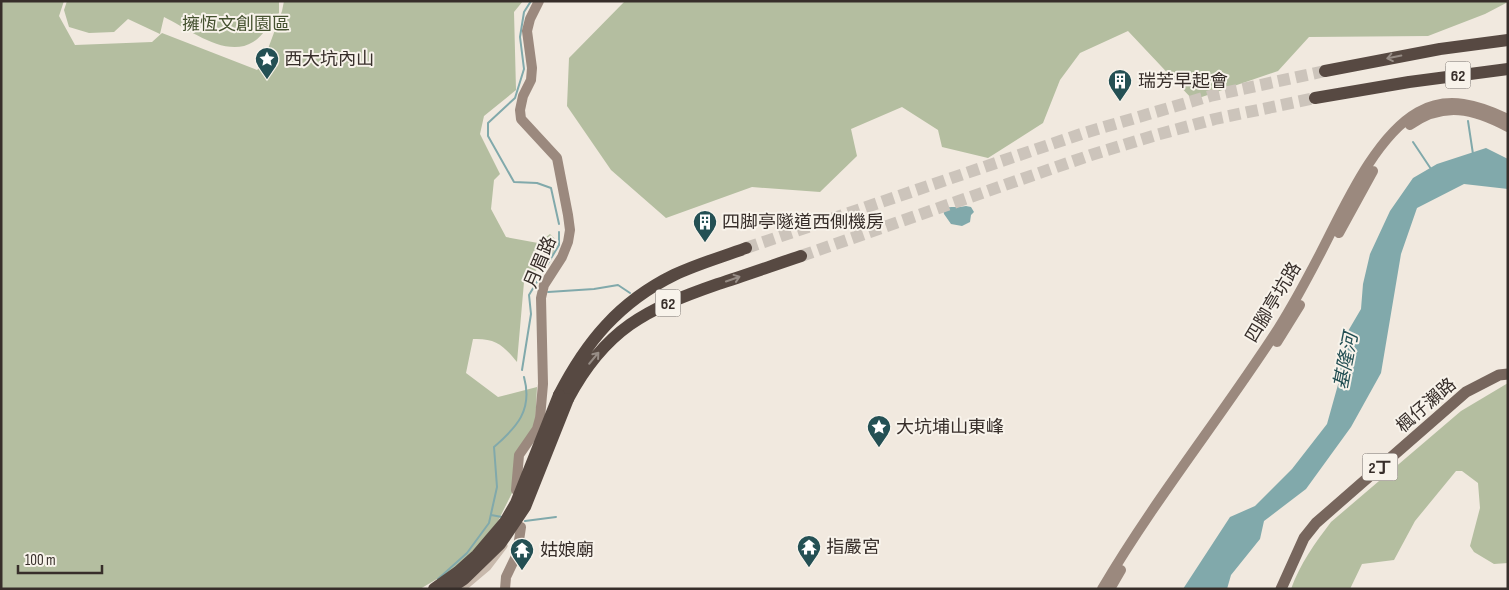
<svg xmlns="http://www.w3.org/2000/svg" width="1509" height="590" font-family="'Sofia Sans Condensed','Noto Sans TC',sans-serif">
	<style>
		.green { fill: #b4bea0 }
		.water { fill: #81a9ab }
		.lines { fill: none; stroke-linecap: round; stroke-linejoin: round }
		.stream { stroke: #81a9ab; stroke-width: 2 }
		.highway-tunnel { stroke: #ccc4bb; stroke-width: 12; stroke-dasharray: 12 6; stroke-linecap: butt }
		.street { stroke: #c8b9ac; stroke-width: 7 }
		.secondary { stroke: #9b897e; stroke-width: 10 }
		.primary { stroke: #77665d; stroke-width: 11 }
		.highway { stroke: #574942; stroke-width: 12 }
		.highway-bridge { stroke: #574942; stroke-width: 12 }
		.oneway { stroke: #978d86 }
		.labels { text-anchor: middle; stroke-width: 4; stroke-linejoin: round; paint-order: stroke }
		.shield { fill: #f8f3eb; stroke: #716964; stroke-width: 1 }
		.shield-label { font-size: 16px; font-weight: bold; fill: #372e2a }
		.park-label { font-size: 18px; fill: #455230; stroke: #f8f3eb }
		.poi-label { font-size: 18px; fill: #372e2a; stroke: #f8f3eb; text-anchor: start }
		.street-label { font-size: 18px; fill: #372e2a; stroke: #f8f3eb }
		.water-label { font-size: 19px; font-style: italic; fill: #245054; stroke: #f8f3eb }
	</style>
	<rect width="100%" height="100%" fill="#f1e9df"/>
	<path class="green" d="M1,1H64L59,16L75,45L152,42L162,33L257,70L262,65L282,11L284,1H523L514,12L516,90L484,116L480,134L500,174L494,180L491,209L506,237L538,243L550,234L556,240L553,254L524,282L517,362C504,346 496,338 473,339L466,373L498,397L537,387L535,427L517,454L514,489L498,521L464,563L420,589H1Z
		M67,1H279V13C272,21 262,37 253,42C226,59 189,29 164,17L160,34L128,19L114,32L89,33L69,27L64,10Z
		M625,1H1508V2L1485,14L1428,36L1309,37L1278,71L1193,100L1128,31L1080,53L1060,80L1043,123L988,158L942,147L938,130L902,107L851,129L857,156L820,192L752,187L666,218L611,170L567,106L569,58Z
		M1508,383V563L1494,564L1474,552L1470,546L1480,508L1478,483L1462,471H1456L1415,521L1394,560L1362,564L1350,589H1291C1300,564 1315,543 1331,522L1461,411Z"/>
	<path class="water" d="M1486,148L1508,159V189L1464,184L1417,208L1401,254L1381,373L1351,427L1306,489L1264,521L1260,539L1231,575L1227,589H1183L1230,517L1255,506L1292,469L1327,424L1339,381L1344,338L1361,309L1363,284L1370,254L1390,211L1413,178L1437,164Z
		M966,206L971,207L974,212L971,215L970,222L962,226L951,224L944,214L943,208C951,206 958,208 966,206Z"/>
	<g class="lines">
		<path class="stream" d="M531,1L524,12L520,37L524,69L515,98L488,123V136L514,182L537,183L551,188L559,224
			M1468,121L1473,154
			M1413,142L1431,169
			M548,292L594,289L618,285L630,293
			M522,370L531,314L529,295L559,245V232
			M491,515L502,517
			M525,521L556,517
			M438,579L467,553L489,523L497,487L494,447C517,427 533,410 524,377"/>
		<path class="highway-tunnel" d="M746,248L1084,133L1210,96L1325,71
			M801,256L1091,155L1156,135L1215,119L1315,98"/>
		<path class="street" d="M462,589L488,567L504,546"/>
		<path class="secondary" d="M1410,125C1444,101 1474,109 1508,127
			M1339,233L1373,171
			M1277,342L1300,305
			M516,490L519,455L537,429L540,418L543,384L541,298L544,285L562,257L568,242L570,230L568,215L557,158L521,119L520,110L523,96L531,80L532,68L527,31L530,19L539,1
			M505,589L506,577L517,554L521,527
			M1102,589C1155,499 1221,417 1278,329C1293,305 1307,279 1320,254C1343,210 1374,137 1418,112C1448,95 1479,105 1508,119
			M1110,589L1121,570"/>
		<path class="primary" d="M1281,589L1304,538L1316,523L1466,392L1499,375L1508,374"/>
		<path class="highway" d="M1325,71L1440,49L1508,40
			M1315,98L1409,82L1508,69
			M559,395C586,342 619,302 674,275C697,264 722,257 746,248
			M568,399C605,329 646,309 718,284C746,275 774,265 801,256"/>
		<path class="highway-bridge" d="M434,589L458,572L477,555L505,522L516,503L559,395
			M449,589L464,579L500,544L525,507L568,399"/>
	</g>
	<defs><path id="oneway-shaft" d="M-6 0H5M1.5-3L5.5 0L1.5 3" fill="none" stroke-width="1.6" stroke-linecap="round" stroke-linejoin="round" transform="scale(1.25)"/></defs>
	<g class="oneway">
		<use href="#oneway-shaft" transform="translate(1394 57) rotate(169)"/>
		<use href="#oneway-shaft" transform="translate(733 279) rotate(-19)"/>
		<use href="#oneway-shaft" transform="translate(594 358) rotate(-50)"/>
	</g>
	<defs>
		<g id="sight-pin" transform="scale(1.25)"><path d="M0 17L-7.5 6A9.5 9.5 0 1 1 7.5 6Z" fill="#245054" stroke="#f8f3eb"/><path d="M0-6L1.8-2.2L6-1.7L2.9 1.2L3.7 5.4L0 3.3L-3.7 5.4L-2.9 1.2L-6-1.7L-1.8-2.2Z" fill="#fff"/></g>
		<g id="building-pin" transform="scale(1.25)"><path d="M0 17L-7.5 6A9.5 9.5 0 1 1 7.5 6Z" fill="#245054" stroke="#f8f3eb"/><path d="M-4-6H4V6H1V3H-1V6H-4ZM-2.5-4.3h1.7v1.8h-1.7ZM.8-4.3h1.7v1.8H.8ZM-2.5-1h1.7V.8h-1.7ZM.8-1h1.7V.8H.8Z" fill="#fff"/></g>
		<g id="temple-pin" transform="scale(1.25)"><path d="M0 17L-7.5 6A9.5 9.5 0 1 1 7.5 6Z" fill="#245054" stroke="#f8f3eb"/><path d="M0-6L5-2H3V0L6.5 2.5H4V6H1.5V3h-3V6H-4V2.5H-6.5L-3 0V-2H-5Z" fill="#fff"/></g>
	</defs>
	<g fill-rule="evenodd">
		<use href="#sight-pin" x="267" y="59"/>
		<use href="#building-pin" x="1120" y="81"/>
		<use href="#building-pin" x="705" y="222"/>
		<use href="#sight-pin" x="879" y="427"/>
		<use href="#temple-pin" x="809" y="547"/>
		<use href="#temple-pin" x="522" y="550"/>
	</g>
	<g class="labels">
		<g class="shield">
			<rect x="1445.5" y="61.5" width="25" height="27" rx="4"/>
			<rect x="655.5" y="289.5" width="25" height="27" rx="4"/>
			<rect x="1362.5" y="453.5" width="35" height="27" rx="4"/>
		</g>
		<g class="shield-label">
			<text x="1458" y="81">62</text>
			<text x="668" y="309">62</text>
			<text x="1380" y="473">2丁</text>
		</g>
		<g class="park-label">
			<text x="236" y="30">擁恆文創園區</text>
		</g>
		<g class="poi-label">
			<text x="284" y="65">西大坑內山</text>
			<text x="1138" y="87">瑞芳早起會</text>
			<text x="722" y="228">四脚亭隧道西側機房</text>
			<text x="896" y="433">大坑埔山東峰</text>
			<text x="826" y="553">指嚴宮</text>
			<text x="540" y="556">姑娘廟</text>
		</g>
		<g class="street-label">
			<text transform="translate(540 262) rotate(-67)" y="6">月眉路</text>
			<text transform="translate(1273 302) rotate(-59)" y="6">四腳亭坑路</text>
			<text transform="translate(1426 405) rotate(-41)" y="6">楓仔瀨路</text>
		</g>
		<g class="water-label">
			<text transform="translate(1345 361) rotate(-79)" y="7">基隆河</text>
		</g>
	</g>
	<rect width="1509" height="590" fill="none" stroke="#372e2a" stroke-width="5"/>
	<path d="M18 565v8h84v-8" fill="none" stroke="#372e2a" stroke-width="2.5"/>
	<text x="25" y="565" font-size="15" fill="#372e2a" stroke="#f8f3eb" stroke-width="4" paint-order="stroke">100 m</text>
</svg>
